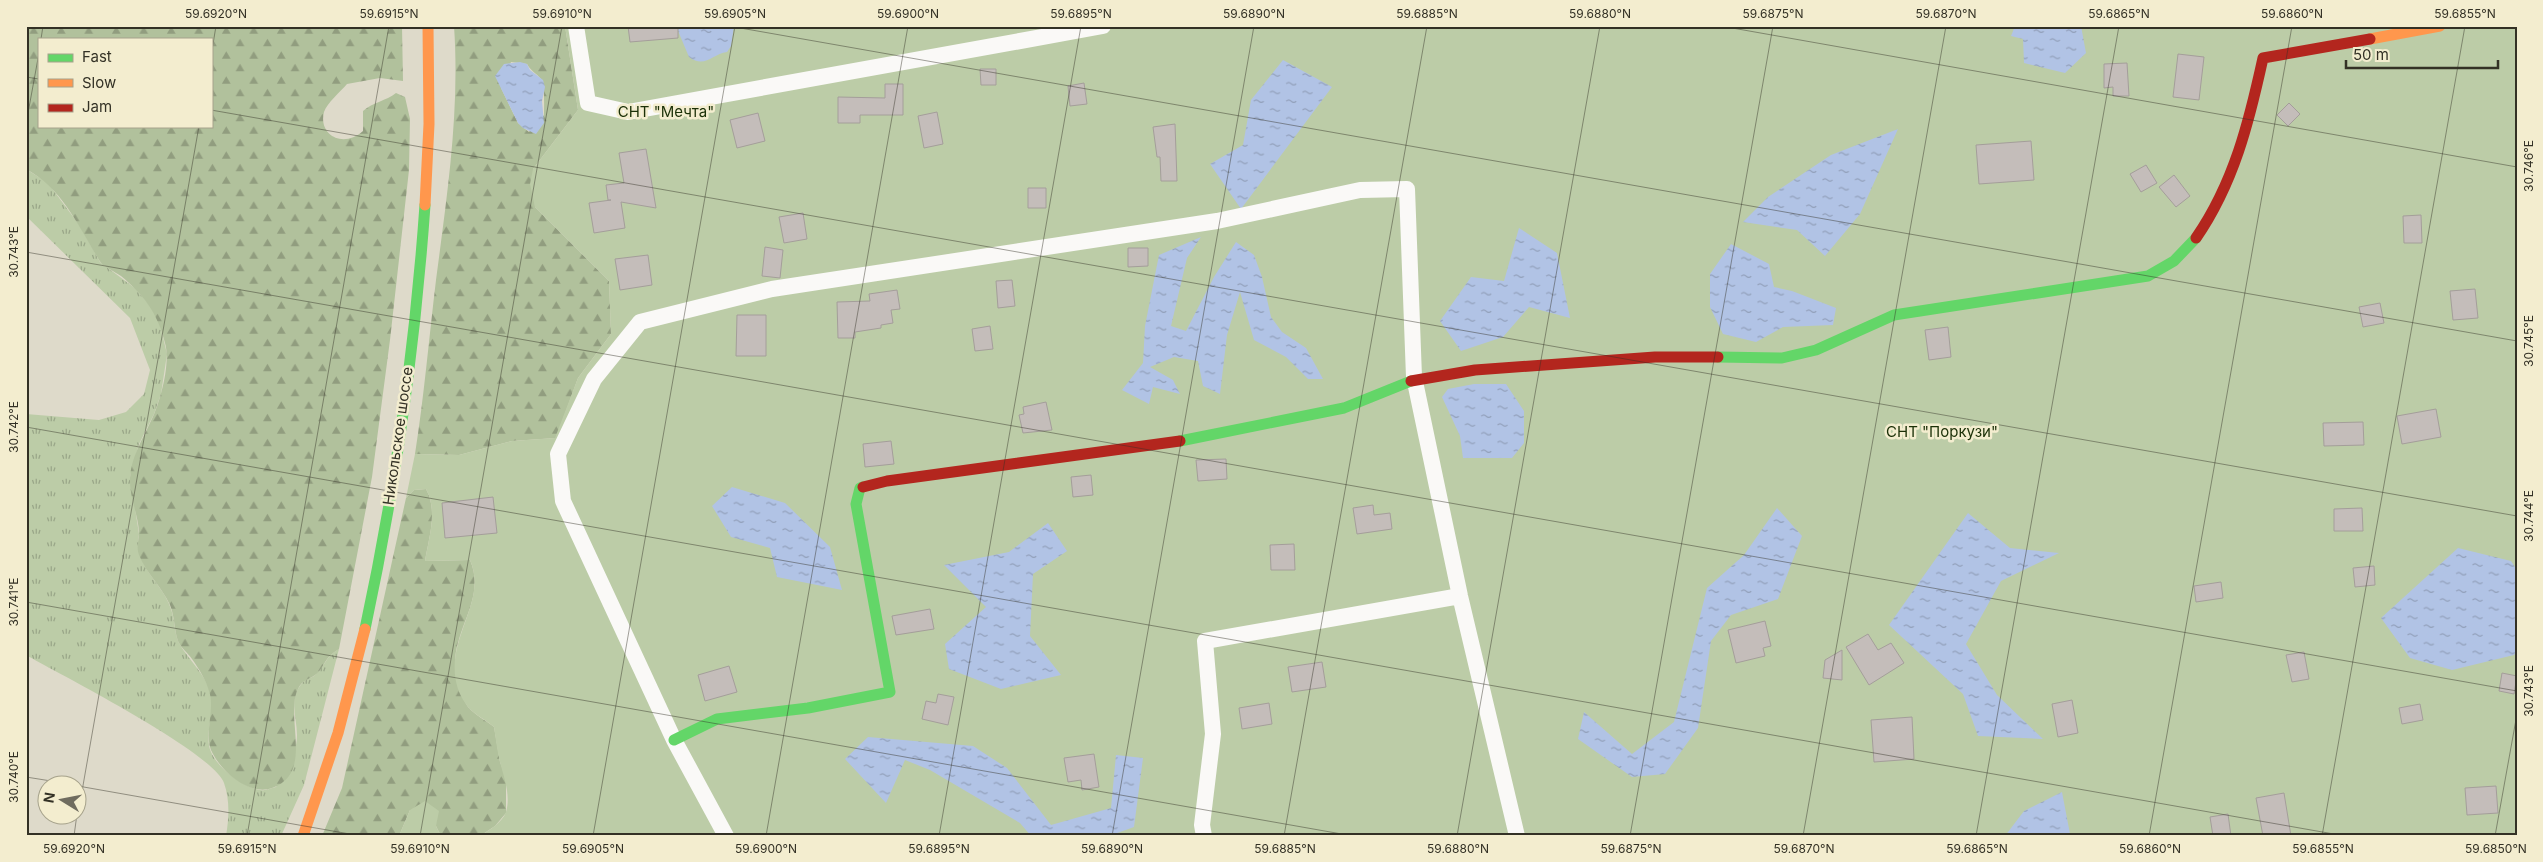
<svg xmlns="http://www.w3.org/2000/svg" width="2543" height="862" font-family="Inter,sans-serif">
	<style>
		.grass { fill: url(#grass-tufts) }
		.forest { fill: url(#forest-firs); fill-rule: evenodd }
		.garden { fill: #bccca7 }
		.water { fill: url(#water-ripples) }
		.building { fill: #c4bdba; stroke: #a49e9a }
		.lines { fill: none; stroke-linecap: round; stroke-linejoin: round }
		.street { stroke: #faf9f7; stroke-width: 16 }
		.fast { stroke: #63d668; stroke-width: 11 }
		.slow { stroke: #ff974d; stroke-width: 11 }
		.jam { stroke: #b3261e; stroke-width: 11 }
		.ticks { fill: none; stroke: #333125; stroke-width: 1; stroke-opacity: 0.45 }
		.labels { text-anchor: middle; stroke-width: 5; stroke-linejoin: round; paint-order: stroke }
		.park-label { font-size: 15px; fill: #1b3007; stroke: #f3edcf }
		.street-label { font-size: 15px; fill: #333125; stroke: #f3edcf }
		.neatline { fill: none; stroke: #333125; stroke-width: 2 }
		.ticks-label { font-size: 12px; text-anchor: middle; fill: #333125 }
	</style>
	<defs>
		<pattern id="grass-tufts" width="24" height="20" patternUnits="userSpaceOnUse" patternTransform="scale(1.25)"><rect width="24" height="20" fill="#bccca7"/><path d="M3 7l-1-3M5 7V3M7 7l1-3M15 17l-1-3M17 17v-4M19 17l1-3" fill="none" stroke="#99a688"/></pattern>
		<pattern id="forest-firs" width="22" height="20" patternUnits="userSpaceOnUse" patternTransform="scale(1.25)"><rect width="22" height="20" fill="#b1c19c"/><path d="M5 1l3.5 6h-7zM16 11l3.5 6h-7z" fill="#919d7f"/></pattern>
		<pattern id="water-ripples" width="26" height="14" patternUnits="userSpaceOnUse" patternTransform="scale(1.25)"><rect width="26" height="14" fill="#b1c3e5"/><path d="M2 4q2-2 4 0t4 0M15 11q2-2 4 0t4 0" fill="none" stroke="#919fb9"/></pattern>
	</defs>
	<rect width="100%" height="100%" fill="#dedaca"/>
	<path class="grass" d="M26,169L48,183L80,226L100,262L136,289L157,314L160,325L167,354L161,394L154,414L139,444L130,476L139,534C133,566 163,583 171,609C175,620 174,633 179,643C189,661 208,676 212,698C214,715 204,735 211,752C218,768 243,788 261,790C266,791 271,788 276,787C282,774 294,759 296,745C301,723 285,702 303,682C307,678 313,678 316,674C326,665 325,657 339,649L304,785L281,836H226C229,818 230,800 224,783C213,752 61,675 26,655V414L99,420L126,412L144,394L150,370L130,318L26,216Z"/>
	<path class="forest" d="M26,26H402L403,81L380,78L347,84C340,92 327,103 324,112C318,135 343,149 363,131V111C373,102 386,101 396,93L405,97L410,119L409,170L390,340L372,477L339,649C323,658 325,668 315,675C308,680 302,680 298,689C284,717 315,773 272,788C250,796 223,773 213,754C202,736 216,711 209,691C206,680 199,669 192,659C188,653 181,648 178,641C174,630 175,617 170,605C162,587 146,573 139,555C136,547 139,540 139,532C138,514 129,496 130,478C131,458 142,440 150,423C160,404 171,363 165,343C158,314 144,295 121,276C114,271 103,267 99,260C79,227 62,188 26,169ZM39,39H211V126H39Z
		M454,26H565L578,110L533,169L535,207L609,281L611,334L578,378L556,438L512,441L459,455L415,454C424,397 429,338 436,280C447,196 460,111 454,26ZM511,62L527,64C531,71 536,73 541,79C545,84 544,107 544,115L529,132L518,123L501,88Z
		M426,489C438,511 429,537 425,561L470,560C490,606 438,640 461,691C463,696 465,704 469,708C475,715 487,721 494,727L500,762L506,778V813L495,826L480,836H441L436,826L410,810L399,836H322L342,788L406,498L414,490Z"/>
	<path class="garden" d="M565,26H2517V836H480C489,830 502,823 506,812C511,795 504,778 500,762C497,751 496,739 494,727C486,720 477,716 470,709C465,704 460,695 458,689C442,640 489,603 470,560L425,561C429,537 438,511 426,489L414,490L406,498L415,454L459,455L512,441L555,438L578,378L611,334L609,281L535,207L530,184L533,169L578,110Z
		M425,801L439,811L436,826L441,836H399L410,810Z"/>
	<path class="water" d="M676,26H734L731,46L727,52C712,54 705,69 689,57Z
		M2015,26H2081L2086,53L2065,73L2024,63L2023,39L2011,36Z
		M1283,60L1332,87L1241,209L1210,164L1243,145L1251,100Z
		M520,62L527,64L530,70L543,80L545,87L542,101L544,123L536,134L523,128L518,123L495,76L504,64Z
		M1898,129L1860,214L1825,256L1797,230L1743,222L1768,197L1831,155Z
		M1519,228L1557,253L1570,318L1529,307L1503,337L1461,351L1440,321L1471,277L1504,281Z
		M1201,237L1187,258L1171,326L1186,331L1214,277L1236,242L1254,255L1262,277L1271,317L1282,332L1306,348L1323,379H1308L1286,357L1254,340L1240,292L1227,335L1220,394L1203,386L1198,361L1174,357L1150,367L1173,380L1180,394L1153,387L1149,404L1122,390L1143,363L1145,326L1159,255Z
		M1731,244L1769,264L1774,287L1792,291L1836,308L1833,325L1783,327L1756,342L1723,334L1710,307V274Z
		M1474,384H1506L1524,411V443L1512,458H1463L1460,436L1442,397L1448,389Z
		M732,487L785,503L830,547L842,590L777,577L770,548L731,537L712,506Z
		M1777,508L1802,536L1778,599L1731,615L1711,641L1698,728L1665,774L1632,777L1578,739L1584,712L1632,754L1674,722L1707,588L1744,555Z
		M1968,513L2010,548L2059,553L2001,581L1966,644L1997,695L2043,739L1978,736L1963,694L1889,625Z
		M1048,523L1067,551L1033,574L1030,636L1061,675L1001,689L949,669L945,644L986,607L944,565L1009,552Z
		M2458,548L2511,561L2517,570V651L2514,655L2452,670L2410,658L2381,618Z
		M868,737L973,746L1007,768L1051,825L1111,808L1116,755L1143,758L1134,827L1109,836H1031L1020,823L930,770L905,760L886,803L845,759Z
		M2062,792L2070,834L2073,836H2005L2024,811Z"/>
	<path class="building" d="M628,26H678V38L630,42Z
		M2178,54L2204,57L2199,100L2173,97Z
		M2127,63L2129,96H2113V87L2104,88V64Z
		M980,69H996V85H981Z
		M1084,83L1087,104L1070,106L1068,86Z
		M885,84H903V115H860V123H838V97L885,98Z
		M2289,103L2300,114L2288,126L2277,115Z
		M937,112L943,144L924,148L918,116Z
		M758,113L765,141L737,148L730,120Z
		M1175,124L1177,181H1161L1160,157H1157L1153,127Z
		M2031,141L2034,180L1979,184L1976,145Z
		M646,149L656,208L621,202L625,228L594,233L589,203L611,200H608L606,185L624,183L619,153Z
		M2146,165L2157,183L2141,192L2130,174Z
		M2174,175L2190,196L2176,207L2159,187Z
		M1028,188H1046V208H1028Z
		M803,213L807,239L784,243L779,217Z
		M2421,215L2422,243H2404L2403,216Z
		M765,247L783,250L780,278L762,276Z
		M1128,248H1148V266L1128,267Z
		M648,255L652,285L620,290L615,259Z
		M1012,280L1015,306L998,308L996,281Z
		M2475,289L2478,318L2453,320L2450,291Z
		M897,290L900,309L891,310L893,323L881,325V328L855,332V338H838L837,302L870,301L869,294Z
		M2380,303L2384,323L2363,327L2359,307Z
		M737,315H766V356H736Z
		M990,326L993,349L975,351L972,329Z
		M1948,327L1951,357L1929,360L1925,330Z
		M1046,402L1052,430L1023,433L1019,415L1024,414L1023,407Z
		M2436,409L2441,437L2402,444L2397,416Z
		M2363,422L2364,445L2324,446L2323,423Z
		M891,441L894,464L865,467L863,444Z
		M1226,459L1227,479L1198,481L1196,460Z
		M1091,475L1093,495L1073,497L1071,477Z
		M493,497L497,533L445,538L442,503Z
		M1373,505L1374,515L1390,513L1392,529L1357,534L1353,508Z
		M2362,508L2363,531H2334V509Z
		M1294,544L1295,570H1271L1270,545Z
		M2374,566L2375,585L2355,587L2353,568Z
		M2221,582L2223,598L2196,602L2194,586Z
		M930,609L934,629L896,635L892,616Z
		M1765,621L1771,646L1763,648L1765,656L1736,663L1728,630Z
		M1868,634L1878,650L1891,643L1904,663L1869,685L1846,647Z
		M1842,650V680L1823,678L1825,660Z
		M2304,652L2309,679L2292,682L2286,655Z
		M1322,662L1326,687L1292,692L1288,667Z
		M729,666L737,692L705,701L698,675Z
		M2502,673L2517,676L2514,694L2499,691Z
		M938,694L954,697L948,725L922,719L926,701L936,703Z
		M2072,700L2078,733L2058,737L2052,704Z
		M1269,703L1272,724L1242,729L1239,708Z
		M2420,704L2423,720L2402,724L2399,708Z
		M1912,717L1914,759L1874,762L1871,720Z
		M1094,754L1099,787L1082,790L1081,780L1068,782L1064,758Z
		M2496,786L2498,813L2467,815L2465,788Z
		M2284,793L2291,836H2263L2256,798Z
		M2228,814L2231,836H2213L2210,817Z"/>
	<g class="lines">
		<path class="street" d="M576,26L588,103L628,112L1103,26
			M726,836L674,740L563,501L558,454L594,379L640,322L772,289L1217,221L1360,190L1407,189L1414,377L1460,596L1517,836
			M1204,836L1202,825L1213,734L1205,641L1460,596"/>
		<path class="fast" d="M1718,357L1782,358L1816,350L1894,315L2148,276L2174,261L2196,238
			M1180,441L1344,408L1411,381
			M365,629C395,490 415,347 425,205
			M674,740L717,719L808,708L890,692L856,504L860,488L863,487"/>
		<path class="slow" d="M2370,39L2440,26
			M425,205L429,124L428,26
			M303,836L338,733L365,629"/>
		<path class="jam" d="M2196,238C2234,183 2249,122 2263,58L2370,39
			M1411,381L1475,370L1655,357H1718
			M863,487L887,481L1180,441"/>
	</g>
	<path class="ticks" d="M729,26L2517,341M1721,26L2517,167M41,39L43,26M211,56L216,26M26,77L39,79M211,110L2517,516M26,124L39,53M26,252L2517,691M26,427L2345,836M26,602L1353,836M26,777L70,784M78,786L361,836M78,814L199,126M74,836L77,814M247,836L389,26M420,836L562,26M593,836L735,26M766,836L908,26M939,836L1081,26M1112,836L1254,26M1284,836L1427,26M1457,836L1600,26M1630,836L1773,26M1803,836L1946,26M1976,836L2119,26M2149,836L2292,26M2322,836L2465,26M2495,836L2517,714"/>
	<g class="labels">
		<g class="park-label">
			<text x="666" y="117">СНТ "Мечта"</text>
			<text x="1942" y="437">СНТ "Поркузи"</text>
		</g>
		<g class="street-label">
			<text transform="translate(398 436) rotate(-82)" y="5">Никольское шоссе</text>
		</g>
	</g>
	<rect width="2543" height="862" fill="none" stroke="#f3edcf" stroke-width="55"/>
	<rect x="38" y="38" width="175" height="90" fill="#f3edcf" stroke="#a6a28b"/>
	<rect x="48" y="54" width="25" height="8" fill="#63d668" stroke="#a6a28b"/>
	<text x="82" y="62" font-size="15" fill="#333125">Fast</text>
	<rect x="48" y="79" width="25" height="8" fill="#ff974d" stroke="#a6a28b"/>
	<text x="82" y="88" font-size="15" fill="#333125">Slow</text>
	<rect x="48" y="104" width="25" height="8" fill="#b3261e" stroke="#a6a28b"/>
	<text x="82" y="112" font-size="15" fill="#333125">Jam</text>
	<g transform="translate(62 800) rotate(280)"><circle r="24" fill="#f3edcf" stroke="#a6a28b"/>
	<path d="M0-4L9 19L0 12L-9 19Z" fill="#6f6c5f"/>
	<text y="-8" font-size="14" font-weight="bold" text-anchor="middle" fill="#333125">N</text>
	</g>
	<path d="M2346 60v8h152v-8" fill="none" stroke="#333125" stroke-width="2.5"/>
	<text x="2353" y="60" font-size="15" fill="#333125" stroke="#f3edcf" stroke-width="4" paint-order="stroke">50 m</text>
	<rect x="28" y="28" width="2488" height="806" class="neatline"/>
	<g class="ticks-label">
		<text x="216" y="18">59.6920°N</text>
		<text x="389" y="18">59.6915°N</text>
		<text x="562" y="18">59.6910°N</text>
		<text x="735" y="18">59.6905°N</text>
		<text x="908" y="18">59.6900°N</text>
		<text x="1081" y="18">59.6895°N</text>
		<text x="1254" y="18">59.6890°N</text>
		<text x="1427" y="18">59.6885°N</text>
		<text x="1600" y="18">59.6880°N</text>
		<text x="1773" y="18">59.6875°N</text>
		<text x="1946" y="18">59.6870°N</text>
		<text x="2119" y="18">59.6865°N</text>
		<text x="2292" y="18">59.6860°N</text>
		<text x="2465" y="18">59.6855°N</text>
		<text transform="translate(2529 166) rotate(-90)" y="4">30.746°E</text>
		<text transform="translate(14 252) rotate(-90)" y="4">30.743°E</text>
		<text transform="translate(2529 341) rotate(-90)" y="4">30.745°E</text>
		<text transform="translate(14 427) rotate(-90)" y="4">30.742°E</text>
		<text transform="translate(2529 516) rotate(-90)" y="4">30.744°E</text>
		<text transform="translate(14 602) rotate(-90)" y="4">30.741°E</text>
		<text transform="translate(2529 691) rotate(-90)" y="4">30.743°E</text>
		<text transform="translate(14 777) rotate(-90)" y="4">30.740°E</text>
		<text x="74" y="853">59.6920°N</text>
		<text x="247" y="853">59.6915°N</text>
		<text x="420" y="853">59.6910°N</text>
		<text x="593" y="853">59.6905°N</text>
		<text x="766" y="853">59.6900°N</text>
		<text x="939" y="853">59.6895°N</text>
		<text x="1112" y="853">59.6890°N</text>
		<text x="1285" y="853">59.6885°N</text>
		<text x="1458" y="853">59.6880°N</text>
		<text x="1631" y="853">59.6875°N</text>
		<text x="1804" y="853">59.6870°N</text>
		<text x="1977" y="853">59.6865°N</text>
		<text x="2150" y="853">59.6860°N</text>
		<text x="2323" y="853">59.6855°N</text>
		<text x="2496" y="853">59.6850°N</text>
	</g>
</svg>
